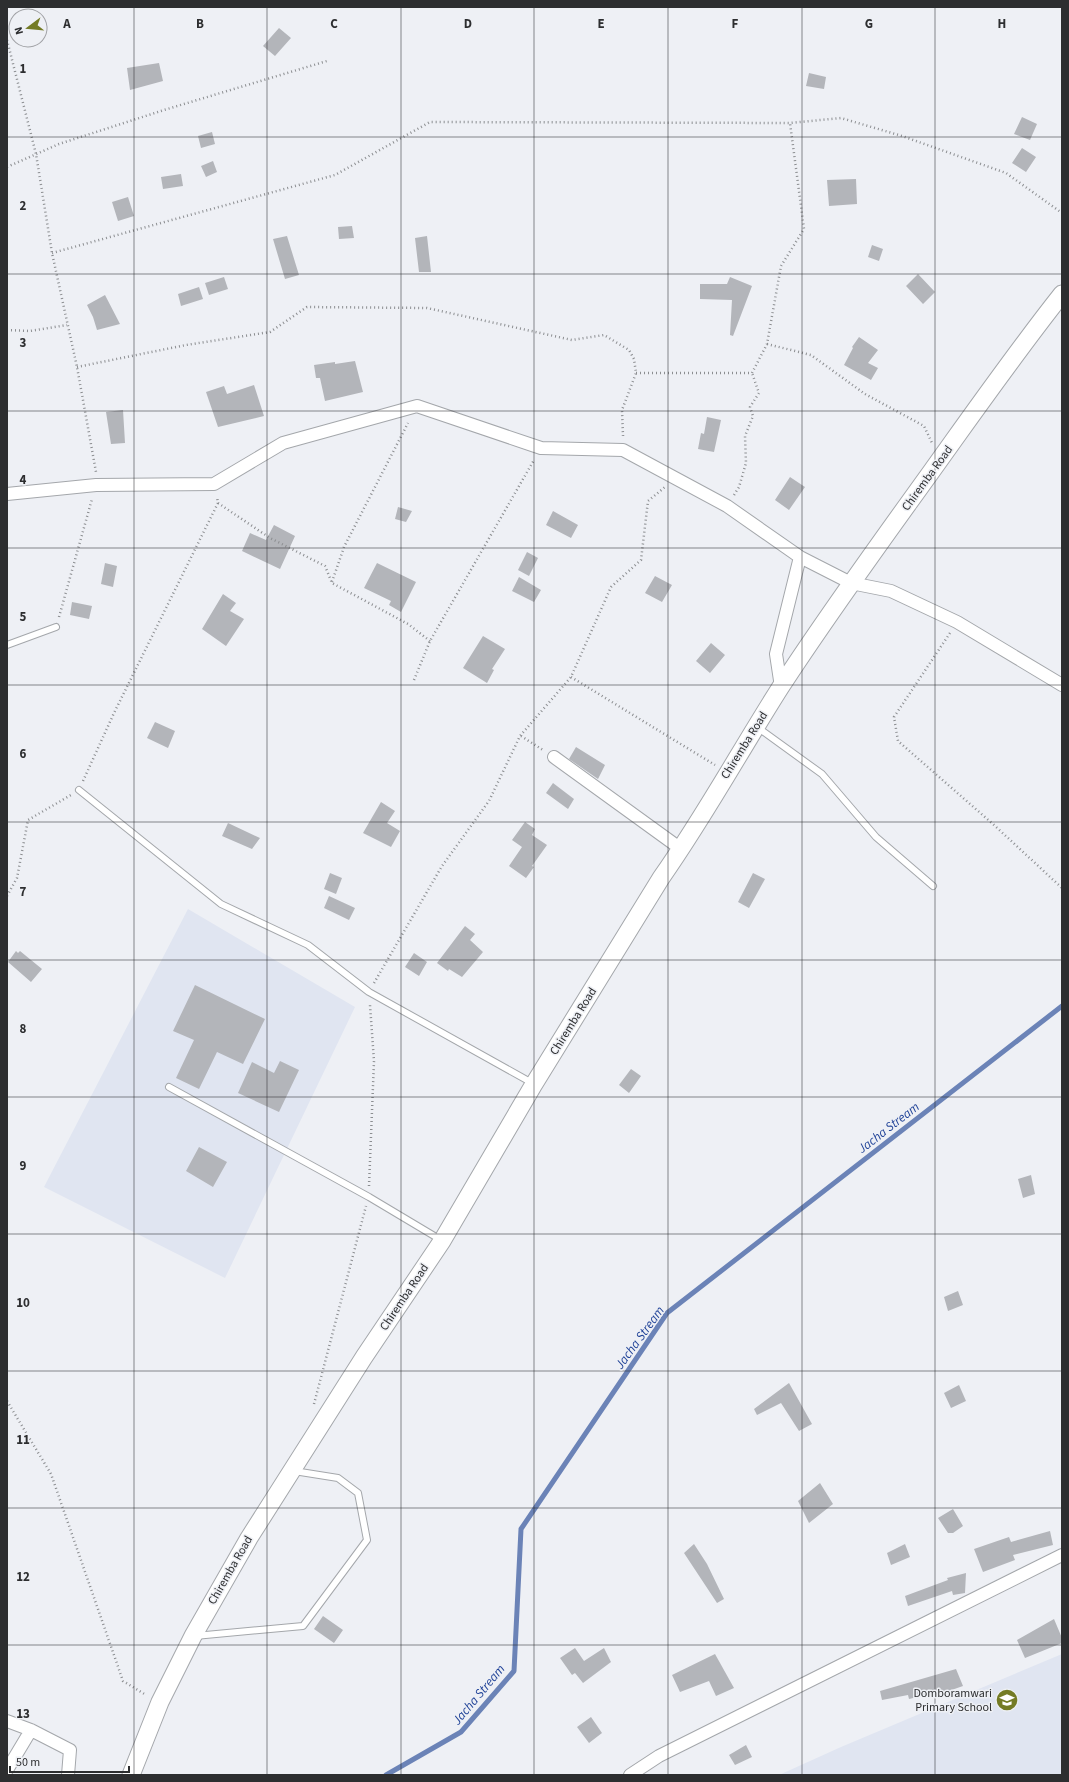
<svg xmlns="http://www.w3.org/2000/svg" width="1069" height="1782" font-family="'Source Sans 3',sans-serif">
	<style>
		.built { fill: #e0e5f1 }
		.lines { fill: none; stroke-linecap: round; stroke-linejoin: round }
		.stream { stroke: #6b83b7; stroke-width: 5 }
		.building { fill: #b3b5ba }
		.service-casing { stroke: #a4a7ab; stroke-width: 8 }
		.minor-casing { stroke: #a4a7ab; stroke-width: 14 }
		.secondary-casing { stroke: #a4a7ab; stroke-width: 19 }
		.path { stroke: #8c8e91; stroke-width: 2.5; stroke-dasharray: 1 3; stroke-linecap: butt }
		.service { stroke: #fff; stroke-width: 6 }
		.minor { stroke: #fff; stroke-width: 12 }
		.secondary { stroke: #fff; stroke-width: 17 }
		.grid { fill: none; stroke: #2d2e30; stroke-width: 1; stroke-opacity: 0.55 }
		.labels { text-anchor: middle; stroke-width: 3; stroke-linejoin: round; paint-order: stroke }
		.street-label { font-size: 12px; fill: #2d2e30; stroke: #eef0f5 }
		.poi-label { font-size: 12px; fill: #2d2e30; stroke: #eef0f5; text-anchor: end }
		.water-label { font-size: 13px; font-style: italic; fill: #234599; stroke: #eef0f5 }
		.grid-label { font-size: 13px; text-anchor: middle; font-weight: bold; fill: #2d2e30; stroke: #eef0f5; stroke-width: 3; stroke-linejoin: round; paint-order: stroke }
	</style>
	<rect width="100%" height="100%" fill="#eef0f5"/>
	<path class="built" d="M188,909L355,1007L225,1278L44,1187Z
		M1062,1654V1775H779L841,1747Z"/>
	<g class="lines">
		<path class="stream" d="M386,1775L461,1732L514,1671L521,1529L667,1313L1062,1006"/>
	</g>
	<path class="building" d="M279,28L291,38L275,56L263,46Z
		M159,63L163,81L130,90L127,68Z
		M809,73L826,77L824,89L806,86Z
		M1022,117L1037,124L1030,140L1014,134Z
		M212,132L215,144L201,148L198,136Z
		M1022,148L1036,157L1026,172L1012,163Z
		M213,161L217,172L206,177L201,166Z
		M181,174L183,186L163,189L161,177Z
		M856,179L857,204L829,206L827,180Z
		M128,197L134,216L118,221L112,202Z
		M352,226L354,238L339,239L338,227Z
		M287,236L299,275L285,279L273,239Z
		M427,236L431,272H419L415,238Z
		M872,245L883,249L879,261L868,257Z
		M918,274L935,292L923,304L906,286Z
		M224,277L228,289L209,295L205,283Z
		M730,277L752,286L733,336L730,335L732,300L700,299V284H727Z
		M199,287L203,299L181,306L178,294Z
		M105,295L120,324L97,330L93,317L87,305Z
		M859,337L878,350L868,363L878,368L871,380L844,365L853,348L852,347Z
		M355,361L363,392L325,401L320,378H316L314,365L335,362V364Z
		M254,385L264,416L218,427L206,392L224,386L227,394Z
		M123,410L125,443L111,444L106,412Z
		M707,417L721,420L714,452L698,449L701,433L704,434Z
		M790,477L805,487L789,510L775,500Z
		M398,507L412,511L406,522L395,519Z
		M553,511L578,525L571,538L546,525Z
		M274,525L295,536L280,569L242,551L250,533L266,540Z
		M527,552L538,558L529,576L518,570Z
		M105,563L117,566L113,587L101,584Z
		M377,563L416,582L401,612L389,605L391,601L364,588Z
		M655,576L672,585L662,602L645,593Z
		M519,577L541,590L534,602L512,591Z
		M223,594L236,603L230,611L244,619L226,646L202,629Z
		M72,602L92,606L89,619L70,615Z
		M483,636L505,649L492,669L494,670L487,683L463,668Z
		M711,643L725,655L710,673L696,661Z
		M155,722L175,731L168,748L147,738Z
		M576,747L605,765L598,779L569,759Z
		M553,783L574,799L568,809L546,793Z
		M381,802L395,811L387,823L400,831L391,847L363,833Z
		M525,822L535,829L532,835L547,845L532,866L534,867L526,878L509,866L522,847L512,840Z
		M228,823L260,838L252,849L222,836Z
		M330,873L342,878L336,894L324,889Z
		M753,873L765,879L749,908L738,902Z
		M329,896L355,908L349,920L324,908Z
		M465,926L475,934L470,940L483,952L462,977L449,969L448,971L437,963Z
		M16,951L18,953L20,951L42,969L31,982L8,962Z
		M414,953L427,962L419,976L405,967Z
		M195,985L265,1019L243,1064L217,1052L199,1089L176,1078L194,1040L173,1031Z
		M280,1061L299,1070L279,1112L238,1093L252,1062L274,1073Z
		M631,1069L641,1076L629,1093L619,1085Z
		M199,1147L227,1162L213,1187L186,1171Z
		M1031,1175L1035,1194L1023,1198L1018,1179Z
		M958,1291L963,1305L948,1311L944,1297Z
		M789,1383L812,1424L799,1431L781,1403L757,1415L754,1409Z
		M959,1385L966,1401L951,1408L944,1393Z
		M820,1483L833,1504L809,1523L798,1501Z
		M953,1509L963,1526L953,1533H948L938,1518Z
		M1050,1531L1053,1545L1013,1555L1015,1560L983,1572L974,1549L1009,1537L1011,1542Z
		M694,1544L707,1564L724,1599L717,1603L684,1553Z
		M905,1544L910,1557L891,1565L887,1553Z
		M966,1573L965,1593L953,1595L952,1591L908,1606L905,1596L948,1580L947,1578Z
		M323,1616L343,1630L334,1643L314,1629Z
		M1054,1619L1062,1638V1643L1025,1658L1017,1640Z
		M575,1648L584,1661L604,1648L611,1662L583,1683L575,1673L572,1675L560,1658Z
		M715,1654L734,1688L716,1696L709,1681L680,1692L672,1675Z
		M956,1669L963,1686L943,1693L942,1691L909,1699L908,1695L882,1700L880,1691Z
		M591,1717L602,1733L589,1743L577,1727Z
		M746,1745L752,1757L735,1765L729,1755Z"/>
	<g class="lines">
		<g class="service-casing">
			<path id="service" d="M7,645L56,627
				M757,727L822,774L876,837L933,886
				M79,790L221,904L308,945L369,992L534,1084
				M169,1087L369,1197L441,1240
				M195,1636L303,1626L367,1540L358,1493L338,1478L294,1471"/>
		</g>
		<g class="minor-casing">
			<path id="minor" d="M7,494L96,485L214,484L283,443L417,406L541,448L623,450L727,506L800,557L776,654L781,687
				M800,557L851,583L891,591L957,622L1062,685
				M554,757L681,849
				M7,1721L31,1730L70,1750L68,1775
				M7,1770L31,1730
				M630,1775L659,1756L1062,1555"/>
		</g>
		<g class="secondary-casing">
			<path id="secondary" d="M131,1775L160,1702L193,1636L249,1538L364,1357L442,1241L534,1084L661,878C704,817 740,751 780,688C828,614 880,543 931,472C974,412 1016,352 1062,294"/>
		</g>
		<path class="path" d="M7,40L36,154L52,253L77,367L96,472
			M7,167L59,144L164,110L327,61
			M52,253L335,175L430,122L790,123L841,118L902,136L1006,173L1062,213
			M7,330L30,331L67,325
			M767,344L811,355L865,394L924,426L932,443
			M77,367L186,345L270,332L307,307L427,308L572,340L604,335L629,350L634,359L636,373L622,410L623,436
			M636,373H752L767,344L781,266L804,229L790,123
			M734,495L739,487L746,463L745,436L753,416L750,407L759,393L752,373
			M218,503L270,538L325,566L332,583L408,624L430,641
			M332,582L344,547L408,423
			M59,617L92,499
			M950,633L894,717L898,741L994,825L1062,888
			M571,677L715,765
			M414,680L430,641L534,460
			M521,736L543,750
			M83,781L114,713L218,503L217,497
			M7,896L17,878L28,820L71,795
			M374,983L442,866L489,801L520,736L571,677L611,587L641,560L648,501L665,487
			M369,1186L374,1061L370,1005
			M7,1401L51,1474L123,1681L146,1695
			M314,1404L366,1206"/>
		<use href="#service" class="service"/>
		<use href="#minor" class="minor"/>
		<use href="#secondary" class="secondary"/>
	</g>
	<path class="grid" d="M134,7V1775M267,7V1775M401,7V1775M534,7V1775M668,7V1775M802,7V1775M935,7V1775M7,137H1062M7,274H1062M7,411H1062M7,548H1062M7,685H1062M7,822H1062M7,960H1062M7,1097H1062M7,1234H1062M7,1371H1062M7,1508H1062M7,1645H1062"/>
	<defs>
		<g id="school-disc" transform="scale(1.15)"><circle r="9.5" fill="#747b25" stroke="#eef0f5"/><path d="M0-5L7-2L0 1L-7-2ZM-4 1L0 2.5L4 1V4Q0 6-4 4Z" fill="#fff"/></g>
	</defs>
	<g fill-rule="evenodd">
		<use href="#school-disc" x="1007" y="1700"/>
	</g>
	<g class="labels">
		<g class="street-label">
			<text transform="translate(927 478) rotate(-54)" y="4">Chiremba Road</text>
			<text transform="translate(744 745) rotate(-58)" y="4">Chiremba Road</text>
			<text transform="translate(573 1021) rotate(-58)" y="4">Chiremba Road</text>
			<text transform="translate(404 1297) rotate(-56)" y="4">Chiremba Road</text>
			<text transform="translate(230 1570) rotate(-60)" y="4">Chiremba Road</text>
		</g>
		<g class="poi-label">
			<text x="992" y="1697">Domboramwari<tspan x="992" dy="14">Primary School</tspan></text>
		</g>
		<g class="water-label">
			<text transform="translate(888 1127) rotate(-38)" y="5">Jacha Stream</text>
			<text transform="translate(639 1337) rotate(-54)" y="5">Jacha Stream</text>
			<text transform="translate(478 1694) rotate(-50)" y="5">Jacha Stream</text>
		</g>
	</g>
	<g class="grid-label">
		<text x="67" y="28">A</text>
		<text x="200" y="28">B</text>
		<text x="334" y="28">C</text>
		<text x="468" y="28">D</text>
		<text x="601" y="28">E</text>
		<text x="735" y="28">F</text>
		<text x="869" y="28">G</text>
		<text x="1002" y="28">H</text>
		<text x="23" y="73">1</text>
		<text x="23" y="210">2</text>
		<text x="23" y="347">3</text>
		<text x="23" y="484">4</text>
		<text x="23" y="621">5</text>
		<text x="23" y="758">6</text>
		<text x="23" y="896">7</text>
		<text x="23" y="1033">8</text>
		<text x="23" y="1170">9</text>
		<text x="23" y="1307">10</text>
		<text x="23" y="1444">11</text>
		<text x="23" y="1581">12</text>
		<text x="23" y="1718">13</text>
	</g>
	<rect width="1069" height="1782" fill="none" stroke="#2d2e30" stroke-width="16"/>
	<g transform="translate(28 28) rotate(254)"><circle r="19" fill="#eef0f5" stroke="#a1a2a6"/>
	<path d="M0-3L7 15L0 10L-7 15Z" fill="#747b25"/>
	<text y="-6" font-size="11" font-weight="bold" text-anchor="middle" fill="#2d2e30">N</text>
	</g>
	<path d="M10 1766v6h119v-6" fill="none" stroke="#2d2e30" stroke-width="2"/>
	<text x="16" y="1766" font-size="12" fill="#2d2e30" stroke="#eef0f5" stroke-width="3" paint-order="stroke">50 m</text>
</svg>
